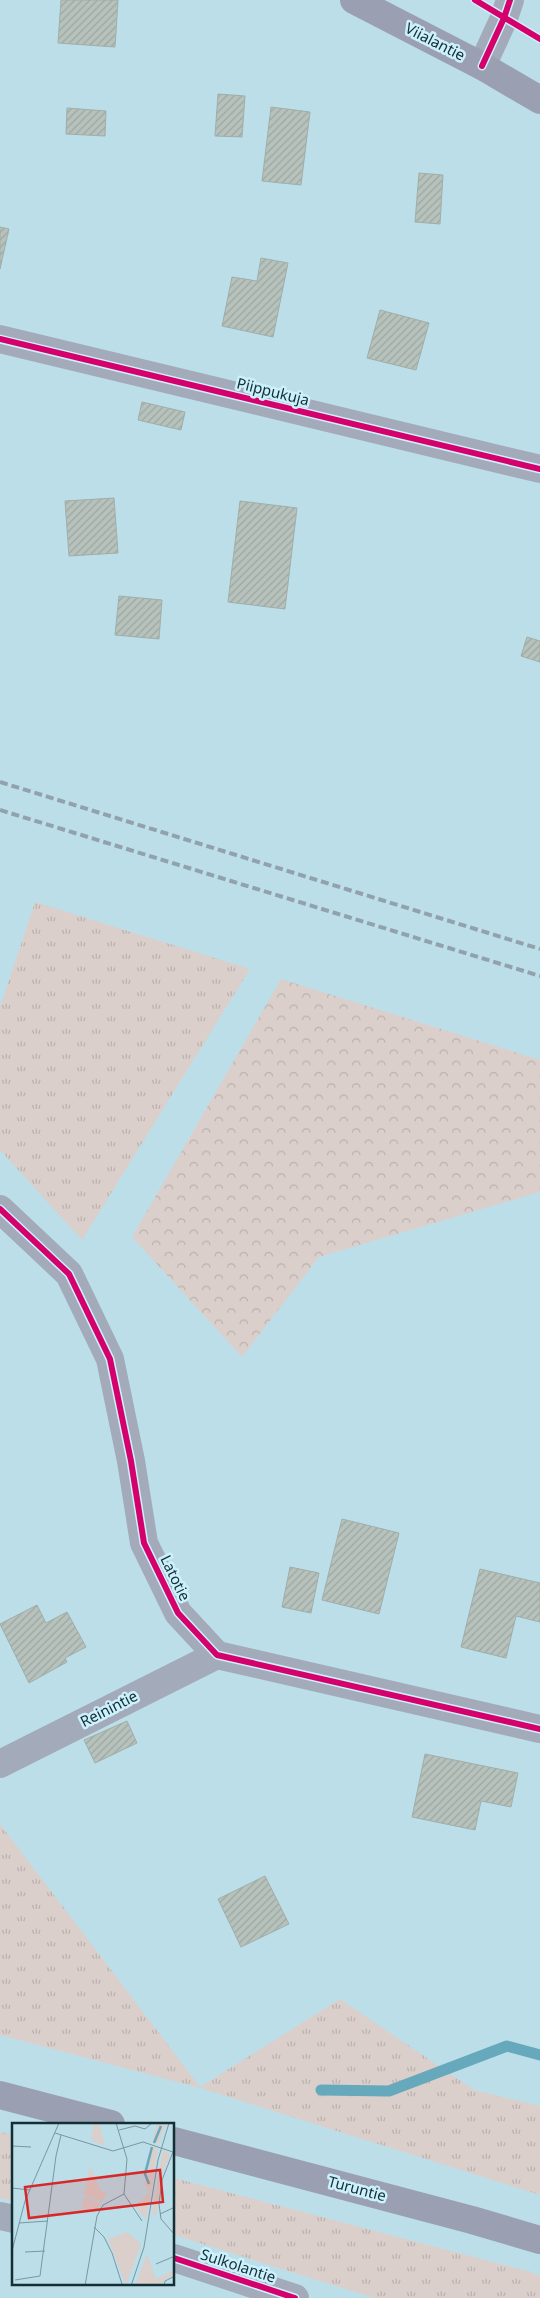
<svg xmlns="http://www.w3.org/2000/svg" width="540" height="2298" font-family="'Noto Sans',sans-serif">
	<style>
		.grass { fill: url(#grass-tufts) }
		.forest { fill: url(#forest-crowns) }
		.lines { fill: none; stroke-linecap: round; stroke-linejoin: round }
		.stream { stroke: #67a9bc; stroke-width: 11 }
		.building { fill: url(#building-hatch); stroke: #a0aea9 }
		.street { stroke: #a3aab9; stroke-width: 28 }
		.secondary { stroke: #9aa0b1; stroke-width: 28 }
		.rail { stroke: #91a2ac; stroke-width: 4; stroke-dasharray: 8 4; stroke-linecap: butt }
		.cycleway-casing { stroke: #ccf1fd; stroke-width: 9 }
		.cycleway { stroke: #d6006c; stroke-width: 6 }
		.labels { text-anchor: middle; stroke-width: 5; stroke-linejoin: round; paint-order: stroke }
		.street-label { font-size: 15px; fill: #132e35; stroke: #ccf1fd }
		.inset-river { fill: none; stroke: #67a9bc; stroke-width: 2.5 }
		.inset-road { fill: none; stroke: #7898a1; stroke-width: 1 }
		.view { fill: #d62828; fill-opacity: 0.15; stroke: #d62828; stroke-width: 2.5 }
		.inset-edge { fill: none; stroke: #132e35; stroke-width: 2.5 }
	</style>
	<defs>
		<pattern id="grass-tufts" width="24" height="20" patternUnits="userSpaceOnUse" patternTransform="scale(1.25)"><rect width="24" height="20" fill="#dacfcb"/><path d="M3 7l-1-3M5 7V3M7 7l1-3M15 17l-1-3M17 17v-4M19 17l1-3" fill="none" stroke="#bab2af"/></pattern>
		<pattern id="forest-crowns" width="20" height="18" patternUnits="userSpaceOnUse" patternTransform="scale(1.25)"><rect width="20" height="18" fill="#dacfcb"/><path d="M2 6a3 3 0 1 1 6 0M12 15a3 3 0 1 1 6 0" fill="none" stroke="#bab2af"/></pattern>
		<pattern id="building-hatch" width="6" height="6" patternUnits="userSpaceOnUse" patternTransform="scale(1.25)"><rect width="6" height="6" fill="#b6c2bb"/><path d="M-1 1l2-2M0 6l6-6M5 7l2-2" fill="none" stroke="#9ca7a1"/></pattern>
	</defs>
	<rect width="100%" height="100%" fill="#bcdee9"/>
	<path class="grass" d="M35,902L250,969L82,1240L0,1150V1007Z
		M0,1824L200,2087L340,1999L474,2090L540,2106V2195L200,2088L0,2035Z
		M0,2132L14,2135V2201L0,2198Z
		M174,2178L531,2272L540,2276V2298H374L174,2235Z"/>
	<path class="forest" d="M281,979L540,1060V1192L319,1257L242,1357L132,1237Z"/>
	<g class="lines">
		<path class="stream" d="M321,2090L389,2091L507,2046L540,2055"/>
	</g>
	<path class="building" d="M61,0H118L115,47L58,43Z
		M218,94L245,96L242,137L215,136Z
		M271,107L310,112L301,185L262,181Z
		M67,108L106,111L105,136L66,134Z
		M419,173L443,175L440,224L415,222Z
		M0,227L9,229L0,269Z
		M261,258L288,263L273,337L222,326L232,277L257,281Z
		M380,310L429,323L416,370L367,358Z
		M142,402L185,412L181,430L138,420Z
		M114,498L118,553L69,556L65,501Z
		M240,501L297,508L285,609L228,602Z
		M119,596L162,600L159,639L115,635Z
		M527,637L540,641V662L521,656Z
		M342,1519L399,1533L379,1614L322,1600Z
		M290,1567L319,1573L311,1613L282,1607Z
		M480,1569L540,1583V1622L516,1616L506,1658L461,1647Z
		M37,1605L46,1623L67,1612L86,1647L65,1658L67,1662L29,1683L0,1624Z
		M127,1721L137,1743L95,1763L84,1740Z
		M425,1754L518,1773L511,1807L481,1801L475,1830L412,1817Z
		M265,1876L289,1924L241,1947L218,1899Z"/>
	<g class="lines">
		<path class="street" d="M482,66L504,18L510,0
			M0,339L540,469
			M0,1209L69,1274L110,1359L131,1461L144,1543L178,1613L217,1655L540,1729
			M0,1764L217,1655
			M0,2216L14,2219
			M174,2258L295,2298"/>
		<path class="secondary" d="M354,0L482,66L540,100
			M0,2095L111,2124
			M174,2141L472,2220L540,2240"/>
		<path class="rail" d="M0,782L540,949
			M0,810L540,976"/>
		<g class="cycleway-casing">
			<path id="cycleway" d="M475,0L540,39
				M482,66L504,18L510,0
				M0,339L540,469
				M0,1209L69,1274L110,1359L131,1461L144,1543L178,1613L217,1655L540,1729
				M174,2258L295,2298"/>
		</g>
		<use href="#cycleway" class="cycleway"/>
	</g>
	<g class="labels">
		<g class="street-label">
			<text transform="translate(435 42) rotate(27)" y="5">Viialantie</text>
			<text transform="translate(273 392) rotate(14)" y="5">Piippukuja</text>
			<text transform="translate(175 1578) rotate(64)" y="5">Latotie</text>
			<text transform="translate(109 1709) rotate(-27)" y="5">Reinintie</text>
			<text transform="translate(357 2189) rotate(15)" y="5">Turuntie</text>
			<text transform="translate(238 2266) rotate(18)" y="5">Sulkolantie</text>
		</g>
	</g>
	<g transform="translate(12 2123)">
		<rect width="162" height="162" fill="#bcdee9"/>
		<path d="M82,0H87L93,23L79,17ZM146,0H154L147,20L140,19ZM139,23L146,25L134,97L123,83L138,69L132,61L136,52ZM151,26L158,32L150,51L144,94L140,90ZM72,74L89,81L82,89L70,87ZM135,131L144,156L162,147V152L152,157L150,162L123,163Z" fill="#dacfcb"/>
		<path d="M78,43L88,67L95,71L89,79L72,72ZM115,109L129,121L114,162L96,116Z" fill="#dacfcb"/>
		<path class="inset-river" d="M142,20L149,3M137,61L133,51L140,24"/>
		<path class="inset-road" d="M107,7L123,3L133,6L140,0M43,10L101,28L131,19L161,29L150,57L147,81L149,96L163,112M0,23L19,24M0,65L18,67M112,71L130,98M148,91L163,84M7,100L36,98M82,104L92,114L100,130L110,161M0,128L13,78L47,0M13,129L33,128M144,141L163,133M3,157L28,153L44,33L49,12M73,163L85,93L91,82L112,71L115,36L104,0M119,163L132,124L146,37L157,0M152,163L153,158L163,153"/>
		<path class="view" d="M148,47L151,79L17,95L13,64Z"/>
		<rect width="162" height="162" class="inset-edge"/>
	</g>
</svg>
